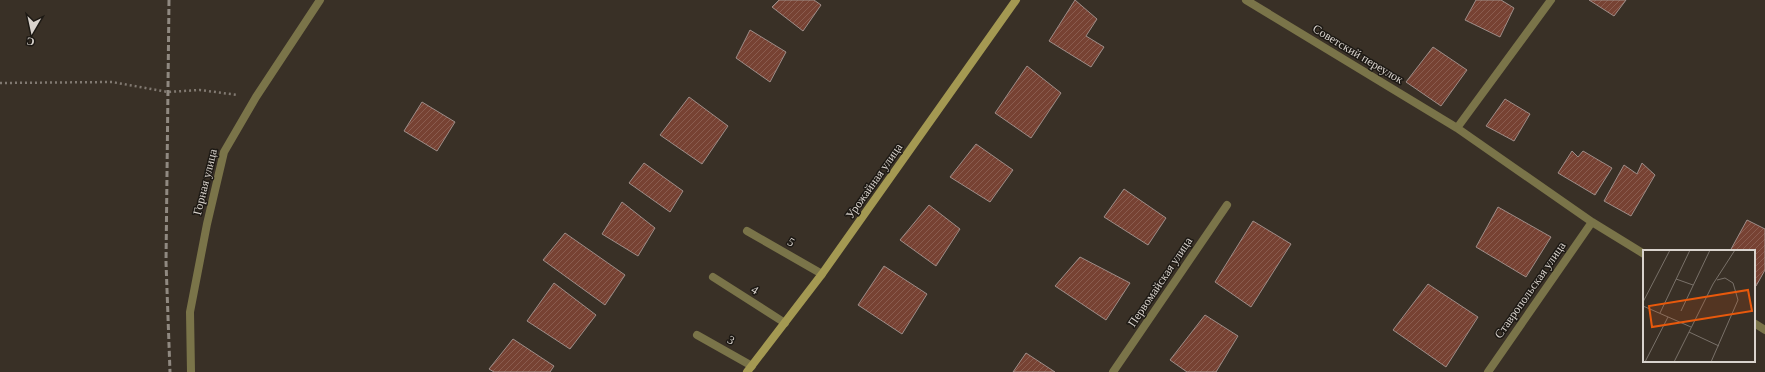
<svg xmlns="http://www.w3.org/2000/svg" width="1765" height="372" font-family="Georgia,serif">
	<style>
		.building { fill: url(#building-hatch); stroke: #9e8d88 }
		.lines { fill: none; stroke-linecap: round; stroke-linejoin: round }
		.path { stroke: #817971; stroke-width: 2.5; stroke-dasharray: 2 3; stroke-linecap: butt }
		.service { stroke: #7a7449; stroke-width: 8 }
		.minor { stroke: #7a7449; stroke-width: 8 }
		.secondary { stroke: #a49952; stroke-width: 8 }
		.rail { stroke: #908981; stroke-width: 3; stroke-dasharray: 6 3; stroke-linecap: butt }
		.labels { text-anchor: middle; stroke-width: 3; stroke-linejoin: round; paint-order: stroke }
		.street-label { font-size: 12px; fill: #d9d3cd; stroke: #1d1914 }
		.inset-road { fill: none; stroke: #797169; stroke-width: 1 }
		.view { fill: #e8590c; fill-opacity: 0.15; stroke: #e8590c; stroke-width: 2 }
		.inset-edge { fill: none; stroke: #d9d3cd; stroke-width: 2 }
	</style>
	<defs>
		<pattern id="building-hatch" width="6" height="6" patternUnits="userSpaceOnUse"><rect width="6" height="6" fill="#774233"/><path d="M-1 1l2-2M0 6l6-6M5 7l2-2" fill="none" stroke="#8a5c4f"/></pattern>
	</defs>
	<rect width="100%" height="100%" fill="#393026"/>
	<path class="building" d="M779,0H814L821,5L803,31L772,7Z
		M1075,0L1097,19L1086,36L1104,47L1091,67L1049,41Z
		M1476,0H1501L1514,8L1500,37L1465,20Z
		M1589,0H1626L1614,16Z
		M750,30L786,52L770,82L736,58Z
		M1433,47L1467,70L1441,106L1406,82Z
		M1027,66L1061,93L1031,138L995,113Z
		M689,97L728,126L702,164L660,135Z
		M1505,99L1530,114L1514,141L1486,126Z
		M422,102L455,122L437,151L404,131Z
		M976,144L1013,170L990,202L950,177Z
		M1572,151L1578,157L1583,151L1612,168L1595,195L1558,173Z
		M644,163L683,191L670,212L629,183Z
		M1642,163L1655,175L1631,216L1604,201L1624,165L1637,174Z
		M1124,189L1166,218L1148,245L1104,217Z
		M622,202L655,228L638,256L602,234Z
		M929,205L960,229L936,266L900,240Z
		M1498,207L1551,237L1526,277L1476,247Z
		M1747,220L1765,229V270L1756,286L1754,285V251H1730Z
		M1253,221L1291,244L1251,307L1215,282Z
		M565,233L625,275L605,305L543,260Z
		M1080,257L1130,283L1106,320L1055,286Z
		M884,266L927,294L902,334L858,305Z
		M554,283L596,315L570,349L527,321Z
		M1428,284L1478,317L1446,367L1393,330Z
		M1205,315L1238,336L1216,372H1187L1170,360Z
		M513,339L554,366L550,372H494L489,369Z
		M1026,353L1055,372H1013Z"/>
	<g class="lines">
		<path class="path" d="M0,83L112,82L168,92L200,90L238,95"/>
		<path class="service" d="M747,231L822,274
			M713,277L785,323
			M697,335L752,366"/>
		<path class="minor" d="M1246,0L1457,128L1592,222L1644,254
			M1457,128L1551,0
			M1754,323L1765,330
			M191,372L190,312L207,224L224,152L256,97L320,0
			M1113,372L1227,205
			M1488,372L1592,222"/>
		<path class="secondary" d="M747,372L822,274L1016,0"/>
		<path class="rail" d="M169,0L166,262L170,372"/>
	</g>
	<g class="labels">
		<g class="street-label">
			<text transform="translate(1358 54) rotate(31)" y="4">Советский переулок</text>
			<text transform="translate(874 181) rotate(-55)" y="4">Урожайная улица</text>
			<text transform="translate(205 182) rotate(-76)" y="4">Горная улица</text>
			<text transform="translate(791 242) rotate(30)" y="4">5</text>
			<text transform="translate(1160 282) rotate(-56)" y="4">Первомайская улица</text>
			<text transform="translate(755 290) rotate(32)" y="4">4</text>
			<text transform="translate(1530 290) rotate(-55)" y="4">Ставропольская улица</text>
			<text transform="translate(731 340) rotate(30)" y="4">3</text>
		</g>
	</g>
	<g transform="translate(1643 250)">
		<rect width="112" height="112" fill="#393026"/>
		<path class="inset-road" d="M33,29L50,35M0,52L27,0M0,56L48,77M38,61L67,0M17,63L47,0M46,82L76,96M2,112L25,67M31,112L70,34L92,0M68,112L95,50L90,33L82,28L74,30"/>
		<path class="view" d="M105,40L109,61L9,77L6,56Z"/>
		<rect width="112" height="112" class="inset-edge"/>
	</g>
	<g transform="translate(32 32) rotate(189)" stroke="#1d1914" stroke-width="3" paint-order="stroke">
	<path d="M0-3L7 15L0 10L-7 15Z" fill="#d9d3cd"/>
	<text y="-6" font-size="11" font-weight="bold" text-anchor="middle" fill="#d9d3cd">С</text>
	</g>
</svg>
